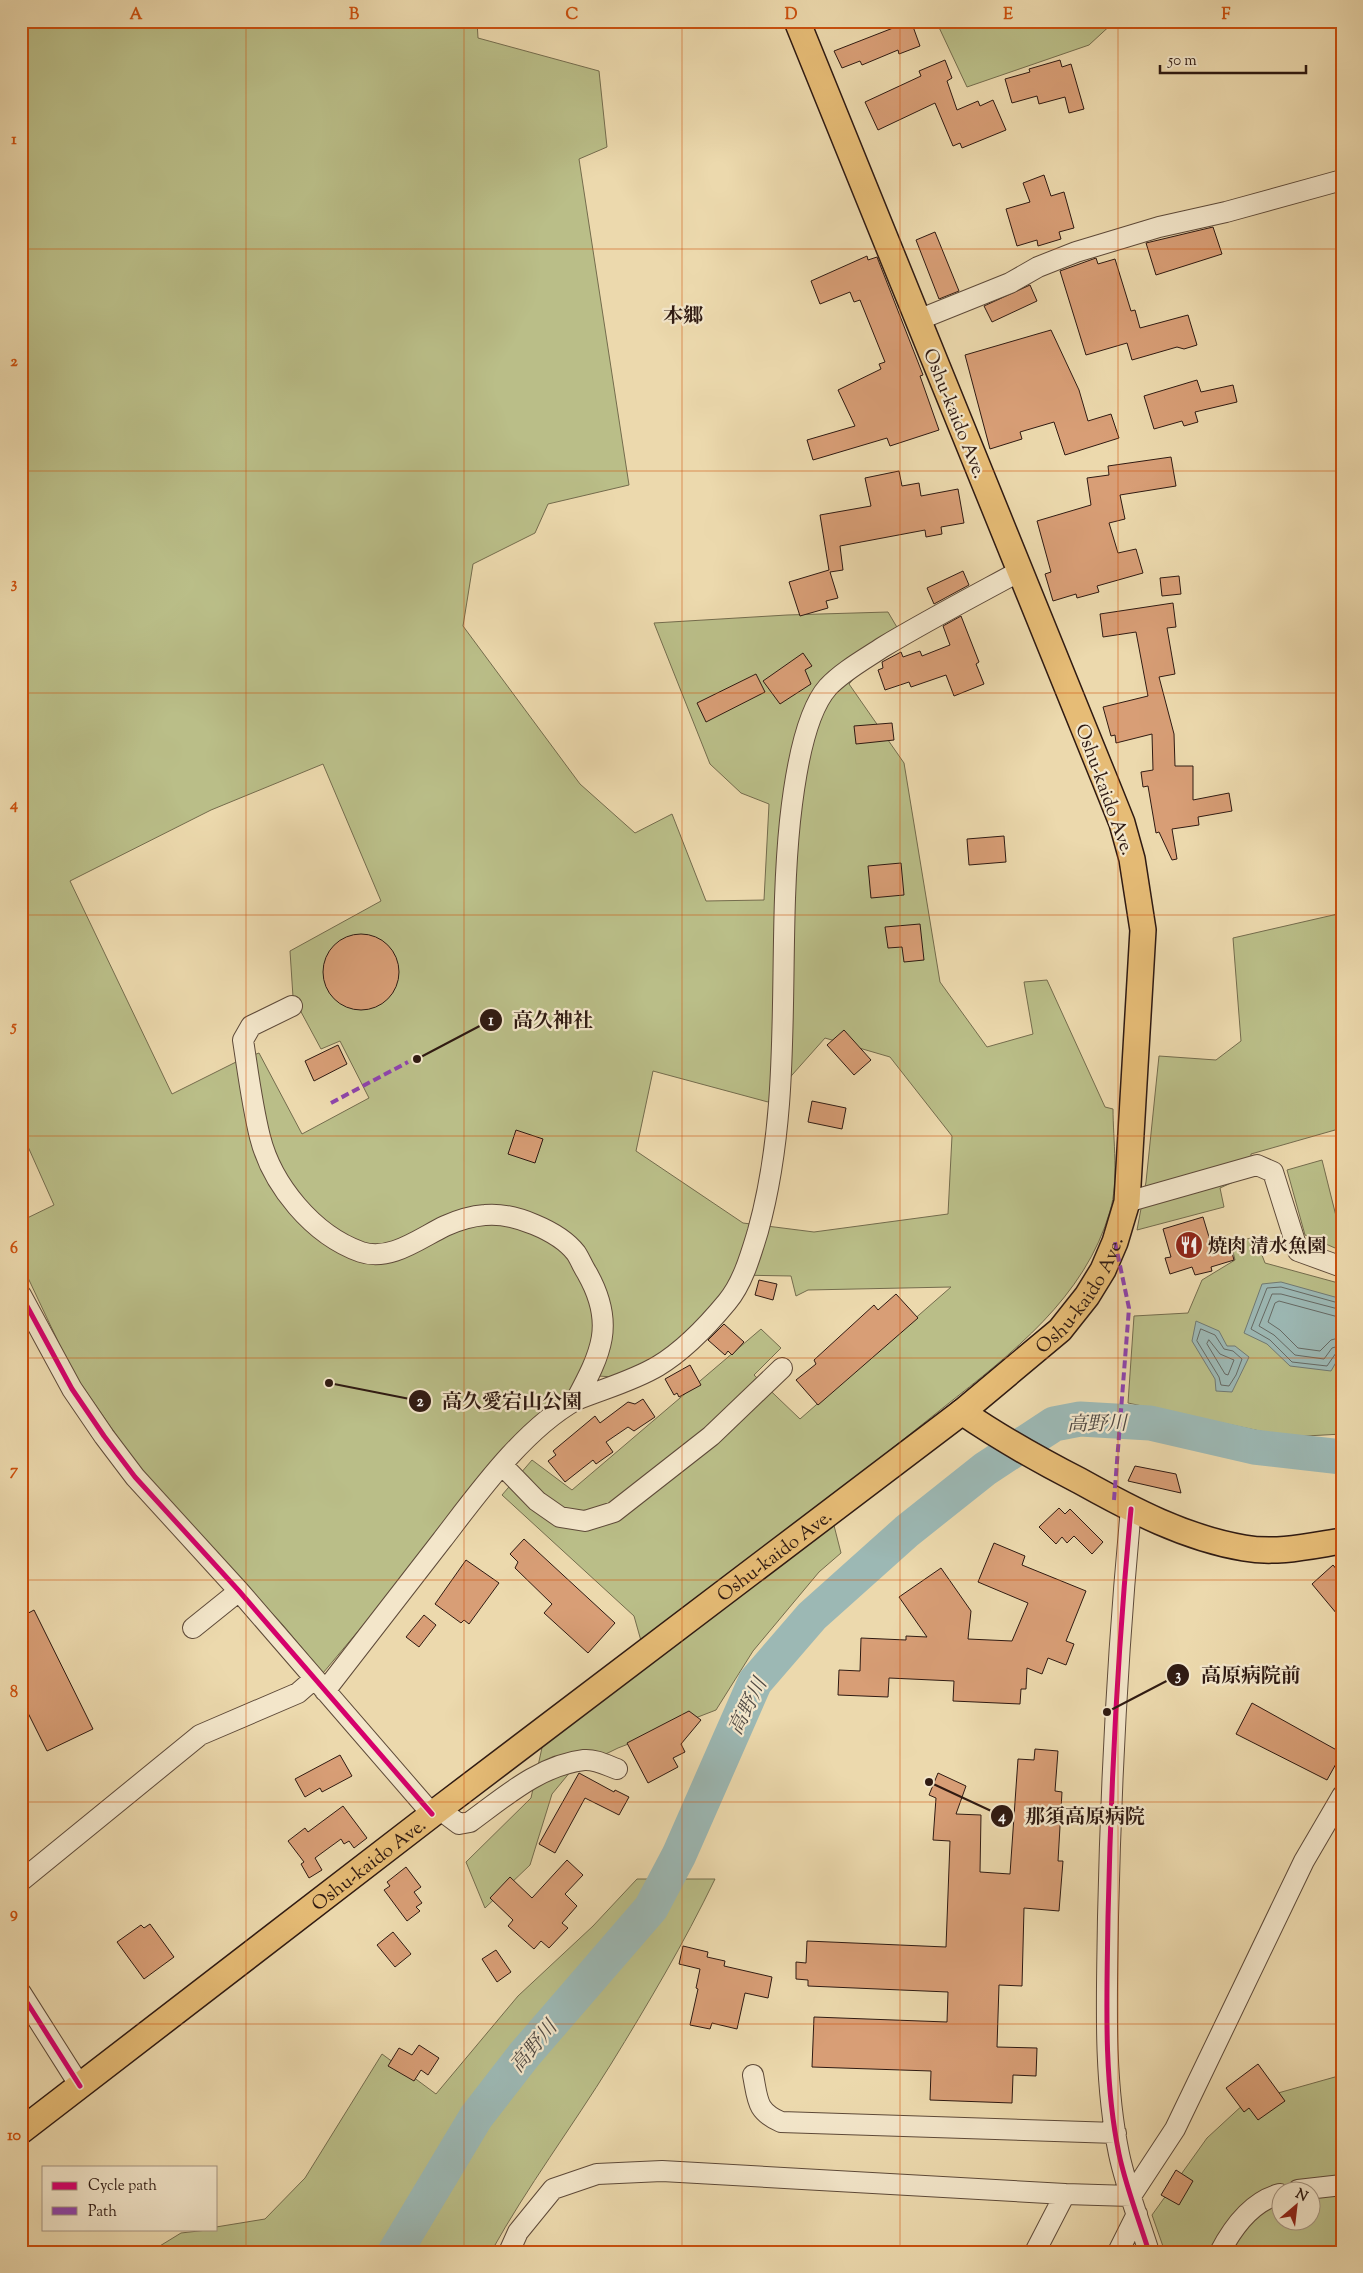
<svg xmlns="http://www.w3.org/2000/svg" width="1363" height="2273" font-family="'Sorts Mill Goudy','Noto Serif JP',serif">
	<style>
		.green { fill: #babe88; stroke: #746c4d; fill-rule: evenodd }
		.water { fill: #9cb8b4; stroke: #707973 }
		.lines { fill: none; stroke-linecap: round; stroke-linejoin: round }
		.shore { stroke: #666963; stroke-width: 1 }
		.river { stroke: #9cb8b4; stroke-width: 35 }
		.building { fill: #d89e76; stroke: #2f1a12 }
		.minor-casing { stroke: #5e4a39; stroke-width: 22 }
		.major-casing { stroke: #2f1a12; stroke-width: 28 }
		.minor { stroke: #f3e6ca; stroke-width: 20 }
		.major { stroke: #e6bc76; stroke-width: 25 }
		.quiet { stroke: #8e44ad; stroke-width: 4; stroke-dasharray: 8 4; stroke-linecap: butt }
		.cycleway-casing { stroke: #f3e6ca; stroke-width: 8 }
		.cycleway { stroke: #d6006c; stroke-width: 5 }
		.grid { fill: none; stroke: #cc500d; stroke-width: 1; stroke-opacity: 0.55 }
		.labels { text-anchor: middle; stroke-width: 4.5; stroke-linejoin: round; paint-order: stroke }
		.street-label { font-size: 19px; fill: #2f1a12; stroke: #f3e6ca }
		.poi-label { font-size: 19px; font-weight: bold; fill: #2f1a12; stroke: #f3e6ca; text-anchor: start }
		.neighbourhood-label { font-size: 20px; font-weight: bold; fill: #2f1a12; stroke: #f3e6ca }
		.water-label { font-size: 20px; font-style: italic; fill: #504943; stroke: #f3e6ca }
		.leader { fill: none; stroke: #2f1a12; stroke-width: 2 }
		.callout-dot { fill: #2f1a12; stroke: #f3e6ca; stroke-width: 2 }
		.mark-label { font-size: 15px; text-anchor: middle; font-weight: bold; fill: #fff }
		.callout-label { font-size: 20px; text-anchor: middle; font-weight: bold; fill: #2f1a12; stroke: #f3e6ca; stroke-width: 4.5; stroke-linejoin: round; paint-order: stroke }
		.neatline { fill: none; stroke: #cc500d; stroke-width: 2 }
		.grid-label { font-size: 16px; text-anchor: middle; font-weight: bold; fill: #cc500d }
	</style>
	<rect width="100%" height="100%" fill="#ecd9ad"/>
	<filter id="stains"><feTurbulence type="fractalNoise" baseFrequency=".004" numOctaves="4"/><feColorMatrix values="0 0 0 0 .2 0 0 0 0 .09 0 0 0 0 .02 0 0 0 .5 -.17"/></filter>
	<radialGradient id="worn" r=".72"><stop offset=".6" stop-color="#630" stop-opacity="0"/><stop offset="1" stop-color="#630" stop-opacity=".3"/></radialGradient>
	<path class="green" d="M21,21H477L478,38L599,71L607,147L579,159L629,485L548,504L535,533L473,564L463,626L580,784L635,833L672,814L706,901L764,900L769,804L741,793L710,764L654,623L787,615L888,612L898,629L849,684L904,763L940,982L987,1047L1033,1034L1024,982L1047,980L1105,1107L1113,1109C1113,1139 1119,1182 1110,1211C1085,1298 1012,1353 944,1407C905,1438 867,1469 827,1498L841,1553L819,1572L753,1651L716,1710L618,1748L571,1771L552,1794L530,1865L485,1908L466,1862L531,1798L543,1743L647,1662L634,1616L502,1495L532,1460L572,1490L761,1329L781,1348L754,1375L800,1419L951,1287L808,1290L796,1296L791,1276L736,1275L721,1301L655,1361L614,1377L582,1375L574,1390L405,1575L323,1673L283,1625L146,1478L72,1371L21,1263V1221L54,1205L21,1131ZM323,764L381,901L290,951L293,997L321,1049L340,1041L369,1098L302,1134L259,1053L238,1061L172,1094L70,881L211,810ZM825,1038L890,1057L952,1136L948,1214L814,1232L743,1223L636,1151L653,1071L768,1102Z
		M936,21H1115L1089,45L967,87Z
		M1342,913V1128L1251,1154V1174L1220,1188L1224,1207L1137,1230L1146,1182L1159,1056L1216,1060L1241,1041L1233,938Z
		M1322,1160L1338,1224L1342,1228V1251L1305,1235L1287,1170Z
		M1255,1237L1265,1263L1342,1284V1434L1288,1437L1128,1403L1134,1316L1188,1313L1202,1280L1235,1260L1231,1243Z
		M637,1879H715C684,1943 648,2004 611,2064C572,2127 527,2187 491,2252H150L181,2233L216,2229V2227L265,2219L305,2178L382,2054L436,2094L518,1996L593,1926Z
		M1342,2075V2252H1165L1152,2215L1207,2138L1246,2102ZM1280,2190H1310V2220H1280Z"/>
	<path class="water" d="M1281,1282L1342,1299V1352L1331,1371L1290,1366L1267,1344L1244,1333L1262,1284Z
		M1196,1321L1219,1331L1227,1346H1235L1249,1357L1232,1392L1216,1391L1215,1379L1192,1341Z"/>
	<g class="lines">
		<path class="shore" d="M1342,1304L1281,1287L1267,1288L1251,1329L1270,1340L1292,1362L1327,1366L1336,1353L1342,1351
			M1342,1310L1281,1294H1272L1259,1326L1274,1335L1295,1355L1324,1359L1332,1348L1342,1345
			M1342,1318L1279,1301L1275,1303L1268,1322L1280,1330L1298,1348L1320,1351L1331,1340L1342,1337
			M1201,1329L1215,1335L1224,1349L1233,1351L1242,1359L1236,1375L1229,1386L1221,1385L1219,1377L1197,1341Z
			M1209,1340L1220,1354L1234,1360L1228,1375L1225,1374L1207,1344Z"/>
		<path class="river" d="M395,2252L476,2117L524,2055L651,1908L679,1855L755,1682L812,1616L907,1531L985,1469L1054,1424L1080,1419L1150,1423L1254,1447L1342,1457"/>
	</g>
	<path class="building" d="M911,21L920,46L899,54L898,50L862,65L860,61L842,68L834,51Z
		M945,60L952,78L947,81L957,110L978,101L980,106L993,100L1006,130L962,148L960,143L953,146L935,103L878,130L865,102L921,76L919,71Z
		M1060,60L1062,67L1071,64L1084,109L1069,113L1065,97L1039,104L1037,96L1012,103L1005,79L1030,72L1029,69Z
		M1044,175L1051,196L1064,192L1074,228L1059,232L1061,239L1038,246L1037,240L1017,246L1006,209L1030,202L1023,183Z
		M1213,227L1222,254L1156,275L1146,243Z
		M935,232L959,291L939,299L916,240Z
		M867,256L868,260L877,257L923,375L920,376L939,430L890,446L887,438L813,460L807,440L855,426L838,390L881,369L879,364L885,362L860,300L854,302L850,292L820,304L811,281Z
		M1096,258L1098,264L1115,259L1131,311L1135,310L1140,328L1188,315L1197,345L1184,349L1177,347L1132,360L1127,343L1086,355L1060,271Z
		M1030,285L1037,301L992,322L984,306Z
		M1051,330L1079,390L1088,421L1111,414L1119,438L1065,455L1054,422L1020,432L1022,439L990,449L965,355Z
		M1197,380L1201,392L1233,385L1237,402L1195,412L1198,422L1184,426L1182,421L1154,429L1144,396Z
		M1171,457L1176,486L1120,495L1125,519L1109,523L1118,553L1136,549L1143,573L1097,586L1099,592L1077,598L1076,594L1053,601L1045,574L1051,572L1037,521L1091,505L1087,478L1109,475L1108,466Z
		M899,471L902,486L919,483L921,496L958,489L964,523L941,527L942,534L926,537L925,530L840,546L843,570L830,572L838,598L826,601L828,608L800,616L789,582L829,570L820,515L871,506L865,478Z
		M963,571L969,585L934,604L927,588Z
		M1179,576L1181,594L1162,596L1160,578Z
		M1173,603L1176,627L1167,628L1175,674L1159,677L1174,734L1175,766H1193V800L1229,793L1232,811L1198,817L1199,825L1172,829L1177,859L1172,860L1159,832L1156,833L1148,786L1143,787L1141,772L1153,770L1152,734L1116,743L1115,735L1111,736L1103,707L1148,696L1136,632L1103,637L1100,614Z
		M961,616L979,662L976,664L984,684L954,696L946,675L911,687L909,682L885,690L878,670L883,668L882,662L901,652L903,657L920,651L922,656L950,645L943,626Z
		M803,653L812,666L805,670L811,684L780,704L763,681Z
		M756,674L765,692L706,722L697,703Z
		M892,723L894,740L856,744L854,726Z
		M1004,836L1006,862L969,865L967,839Z
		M901,863L904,895L871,898L868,866Z
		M920,924L924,960L904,962L902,947L888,948L885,927Z
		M323 972a38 38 0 1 1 76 0a38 38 0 1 1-76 0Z
		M844,1030L871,1060L854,1075L827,1045Z
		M338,1045L347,1064L314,1081L305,1061Z
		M812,1101L846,1108L842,1129L808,1122Z
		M516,1130L543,1139L535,1163L508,1154Z
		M1203,1217L1212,1247L1229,1242L1234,1260L1211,1267L1212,1271L1195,1275L1192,1267L1170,1274L1165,1258L1171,1257L1163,1229Z
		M759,1280L777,1284L773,1300L755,1295Z
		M896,1294L918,1318L818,1405L796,1380L816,1364L814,1360L874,1305L878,1310Z
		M724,1324L744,1342L732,1355L728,1351L725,1355L708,1340Z
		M690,1365L701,1385L679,1397L677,1393L674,1395L665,1379Z
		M643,1399L655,1417L634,1431L628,1427L606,1442L613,1452L596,1464L593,1460L565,1482L548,1461L556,1455L553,1451L595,1416L600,1423L628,1402L635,1404Z
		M1135,1466L1176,1474L1181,1493L1128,1481Z
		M1059,1508L1065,1514L1070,1509L1103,1542L1092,1554L1074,1536L1067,1543L1062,1537L1056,1544L1039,1527Z
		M524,1539L615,1623L588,1653L544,1613L552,1604L515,1568L518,1562L510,1554Z
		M994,1543L1025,1556L1022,1565L1086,1591L1066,1641L1074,1644L1066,1665L1048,1658L1042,1674L1027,1668L1026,1689H1021L1020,1704L953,1701L954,1681L889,1678L888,1697L838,1695L839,1670L860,1671L861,1638L906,1640V1636L927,1637L899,1597L941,1568L971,1611L968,1639L1012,1641L1028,1603L978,1582Z
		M466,1560L499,1583L469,1624L464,1620L461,1623L435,1604Z
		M1333,1565L1342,1576V1620L1312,1584Z
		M34,1610L93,1729L47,1751L21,1699V1617Z
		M424,1615L436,1625L419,1647L406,1637Z
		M1252,1703L1342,1753L1327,1780L1236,1734Z
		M689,1711L701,1720L681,1744L685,1752L673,1758L678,1767L648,1783L627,1743Z
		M1035,1749L1058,1751L1055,1791L1062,1792L1058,1861H1063L1059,1911L1024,1908L1022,1986L999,1985L997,2047L1037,2048L1036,2076L1013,2075L1012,2103L930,2100L931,2071L812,2067L814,2017L947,2022L948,1992L808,1986V1980L796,1979V1962L806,1963L807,1941L946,1947L950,1841L933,1840L936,1798L929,1795L938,1773L966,1786L956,1814L981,1815L980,1872L1010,1874L1018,1759L1034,1760Z
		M340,1755L352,1776L322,1792L320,1788L305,1797L295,1779Z
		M579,1773L614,1792L615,1790L629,1797L619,1815L585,1798L555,1853L539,1844Z
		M343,1806L367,1838L354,1848L349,1841L344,1844L341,1839L315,1858L322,1870L309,1878L301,1864L304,1862L288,1841L305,1828L308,1832Z
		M567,1860L583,1875L565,1894L577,1906L562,1923L568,1928L549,1948L541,1941L534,1949L508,1926L513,1920L490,1898L510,1877L532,1898Z
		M406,1867L421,1887L414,1892L422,1903L416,1907L420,1911L407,1921L384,1890L390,1886L387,1882Z
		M150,1924L174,1957L144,1979L117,1942L141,1925L144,1928Z
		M393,1932L411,1954L395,1967L377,1945Z
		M683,1946L708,1952L707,1957L725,1961L724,1966L772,1977L768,1998L745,1993L737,2029L712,2023L710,2029L690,2025L698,1989L696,1988L700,1969L679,1964Z
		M496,1950L511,1972L497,1982L482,1959Z
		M419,2045L439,2058L428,2075L421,2070L414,2081L388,2066L399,2048L412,2055Z
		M1258,2064L1285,2101L1258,2120L1249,2108L1244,2112L1226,2088Z
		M1176,2170L1193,2181L1179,2205L1161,2195Z"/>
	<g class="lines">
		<g class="minor-casing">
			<path id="minor" d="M918,320L1010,283L1038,267L1076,252L1159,227L1226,212L1342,180
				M292,1006L251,1026L243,1040C248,1072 252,1105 260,1137C272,1185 313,1235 361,1252C390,1262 420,1238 445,1226C456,1221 472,1216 485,1215C513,1212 559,1231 576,1253C580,1259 583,1267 587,1273C616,1324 601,1353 576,1400
				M1127,1202L1257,1165L1273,1172L1298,1251L1342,1267
				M21,1295L72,1389L104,1436L135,1477L239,1591L432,1814
				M503,1466L537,1501L560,1517L585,1521L614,1512L711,1436L782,1368
				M1131,1509C1118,1645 1111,1781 1108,1917C1107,1995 1103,2077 1119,2154C1126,2187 1139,2220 1149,2252
				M193,1628L239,1591
				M325,1691C364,1641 403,1590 442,1540C479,1492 523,1430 576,1400C603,1389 633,1381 658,1366C683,1351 708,1325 727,1302C743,1283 751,1254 758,1231C795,1097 776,957 790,821C794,784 803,715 828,687C843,671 865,659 883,647C928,620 974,596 1020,571
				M439,1809L459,1824L470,1822C503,1798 540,1765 584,1760C595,1759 606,1765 617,1769
				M21,1881L200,1735L298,1693L314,1679
				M21,1993L80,2086
				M753,2075C758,2100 756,2111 781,2122L1116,2133
				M1298,2190L1342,2185
				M509,2252L518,2232L553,2189L597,2174L662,2171L1065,2194
				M1035,2252L1065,2194L1131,2196L1175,2129L1304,1861L1342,1796
				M1118,2252L1137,2214
				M1220,2252C1233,2227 1252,2201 1280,2194"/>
		</g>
		<g class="major-casing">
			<g id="major">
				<path d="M962,1412C1000,1438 1039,1460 1080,1481C1132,1510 1185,1538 1244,1548C1276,1554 1310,1546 1342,1541"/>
				<path id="s1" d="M21,2131L439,1809L962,1412L1060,1330L1087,1296L1103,1270L1115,1242L1127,1202L1143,930L1132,859L1122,823L1104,778L797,21"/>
			</g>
		</g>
		<use href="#minor" class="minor"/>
		<use href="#major" class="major"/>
		<path class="quiet" d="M331,1103L408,1062
			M1114,1500L1129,1308L1115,1242"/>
		<g class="cycleway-casing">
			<path id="cycleway" d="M21,1295L72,1389L104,1436L135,1477L239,1591L432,1814
				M1131,1509C1118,1645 1111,1781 1108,1917C1107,1995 1103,2077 1119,2154C1126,2187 1139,2220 1149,2252
				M21,1993L80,2086"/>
		</g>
		<use href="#cycleway" class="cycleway"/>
	</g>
	<path class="grid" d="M246,21V2252M464,21V2252M682,21V2252M900,21V2252M1118,21V2252M21,249H1342M21,471H1342M21,693H1342M21,915H1342M21,1136H1342M21,1358H1342M21,1580H1342M21,1802H1342M21,2024H1342"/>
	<defs>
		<g id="restaurant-disc" transform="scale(1.4375)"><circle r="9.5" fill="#8f2418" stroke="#f3e6ca"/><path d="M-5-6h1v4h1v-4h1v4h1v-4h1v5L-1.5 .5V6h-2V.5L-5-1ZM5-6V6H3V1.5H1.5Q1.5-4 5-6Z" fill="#fff"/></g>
	</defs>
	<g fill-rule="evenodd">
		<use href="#restaurant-disc" x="1189" y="1245"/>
	</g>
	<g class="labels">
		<g class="street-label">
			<text transform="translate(956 413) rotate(68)" y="7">Oshu-kaido Ave.</text>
			<text transform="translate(1106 789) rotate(70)" y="7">Oshu-kaido Ave.</text>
			<text dy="7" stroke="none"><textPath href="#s1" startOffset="1352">Oshu-kaido Ave.</textPath></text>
			<text dy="7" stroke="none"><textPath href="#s1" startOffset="948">Oshu-kaido Ave.</textPath></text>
			<text dy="7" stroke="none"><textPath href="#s1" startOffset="438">Oshu-kaido Ave.</textPath></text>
		</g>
		<g class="poi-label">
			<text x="1208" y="1252">焼肉 清水魚園</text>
		</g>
		<g class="neighbourhood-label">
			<text x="683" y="322">本郷</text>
		</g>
		<g class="water-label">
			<text transform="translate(1097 1423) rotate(-1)" y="7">高野川</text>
			<text transform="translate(747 1706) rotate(-63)" y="7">高野川</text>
			<text transform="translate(533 2046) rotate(-50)" y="7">高野川</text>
		</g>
	</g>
	<path class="leader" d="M417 1059L491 1020M329 1383L420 1401M1107 1712L1178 1675M929 1782L1002 1816"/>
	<g class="callout-dot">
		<circle cx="417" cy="1059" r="5"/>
		<circle cx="329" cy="1383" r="5"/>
		<circle cx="1107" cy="1712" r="5"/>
		<circle cx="929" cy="1782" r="5"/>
		<circle cx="491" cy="1020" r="12"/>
		<circle cx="420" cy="1401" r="12"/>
		<circle cx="1178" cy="1675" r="12"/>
		<circle cx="1002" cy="1816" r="12"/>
	</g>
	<g class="mark-label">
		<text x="491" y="1025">1</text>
		<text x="420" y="1406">2</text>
		<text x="1178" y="1680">3</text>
		<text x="1002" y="1821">4</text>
	</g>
	<g class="callout-label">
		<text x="553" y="1027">高久神社</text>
		<text x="512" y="1408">高久愛宕山公園</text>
		<text x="1251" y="1682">高原病院前</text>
		<text x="1085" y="1823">那須高原病院</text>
	</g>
	<rect width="1363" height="2273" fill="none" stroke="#ecd9ad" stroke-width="55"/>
	<rect x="42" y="2166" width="175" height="65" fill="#f3e6ca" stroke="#a59480"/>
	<rect x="52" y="2182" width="25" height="8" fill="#d6006c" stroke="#a59480"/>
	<text x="88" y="2190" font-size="15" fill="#2f1a12">Cycle path</text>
	<rect x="52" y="2207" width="25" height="8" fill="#8e44ad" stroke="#a59480"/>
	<text x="88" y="2216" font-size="15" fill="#2f1a12">Path</text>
	<g transform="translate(1296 2206) rotate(28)"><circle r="24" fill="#f3e6ca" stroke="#a59480"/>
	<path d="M0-4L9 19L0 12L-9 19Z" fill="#8f2418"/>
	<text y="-8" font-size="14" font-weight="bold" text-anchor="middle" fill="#2f1a12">N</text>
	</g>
	<path d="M1160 65v8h146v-8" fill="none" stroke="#2f1a12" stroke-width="2.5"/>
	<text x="1168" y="65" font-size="15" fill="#2f1a12" stroke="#f3e6ca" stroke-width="4" paint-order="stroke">50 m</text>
	<rect x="28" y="28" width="1308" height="2218" class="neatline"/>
	<g class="grid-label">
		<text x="136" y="19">A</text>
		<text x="354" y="19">B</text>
		<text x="572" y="19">C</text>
		<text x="791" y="19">D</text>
		<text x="1008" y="19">E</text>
		<text x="1226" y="19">F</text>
		<text x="14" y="144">1</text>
		<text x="14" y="366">2</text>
		<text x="14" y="588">3</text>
		<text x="14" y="809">4</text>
		<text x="14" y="1031">5</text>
		<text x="14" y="1253">6</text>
		<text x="14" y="1475">7</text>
		<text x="14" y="1697">8</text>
		<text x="14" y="1918">9</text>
		<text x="14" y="2140">10</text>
	</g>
	<rect width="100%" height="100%" filter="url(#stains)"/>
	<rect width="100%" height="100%" fill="url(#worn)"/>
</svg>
